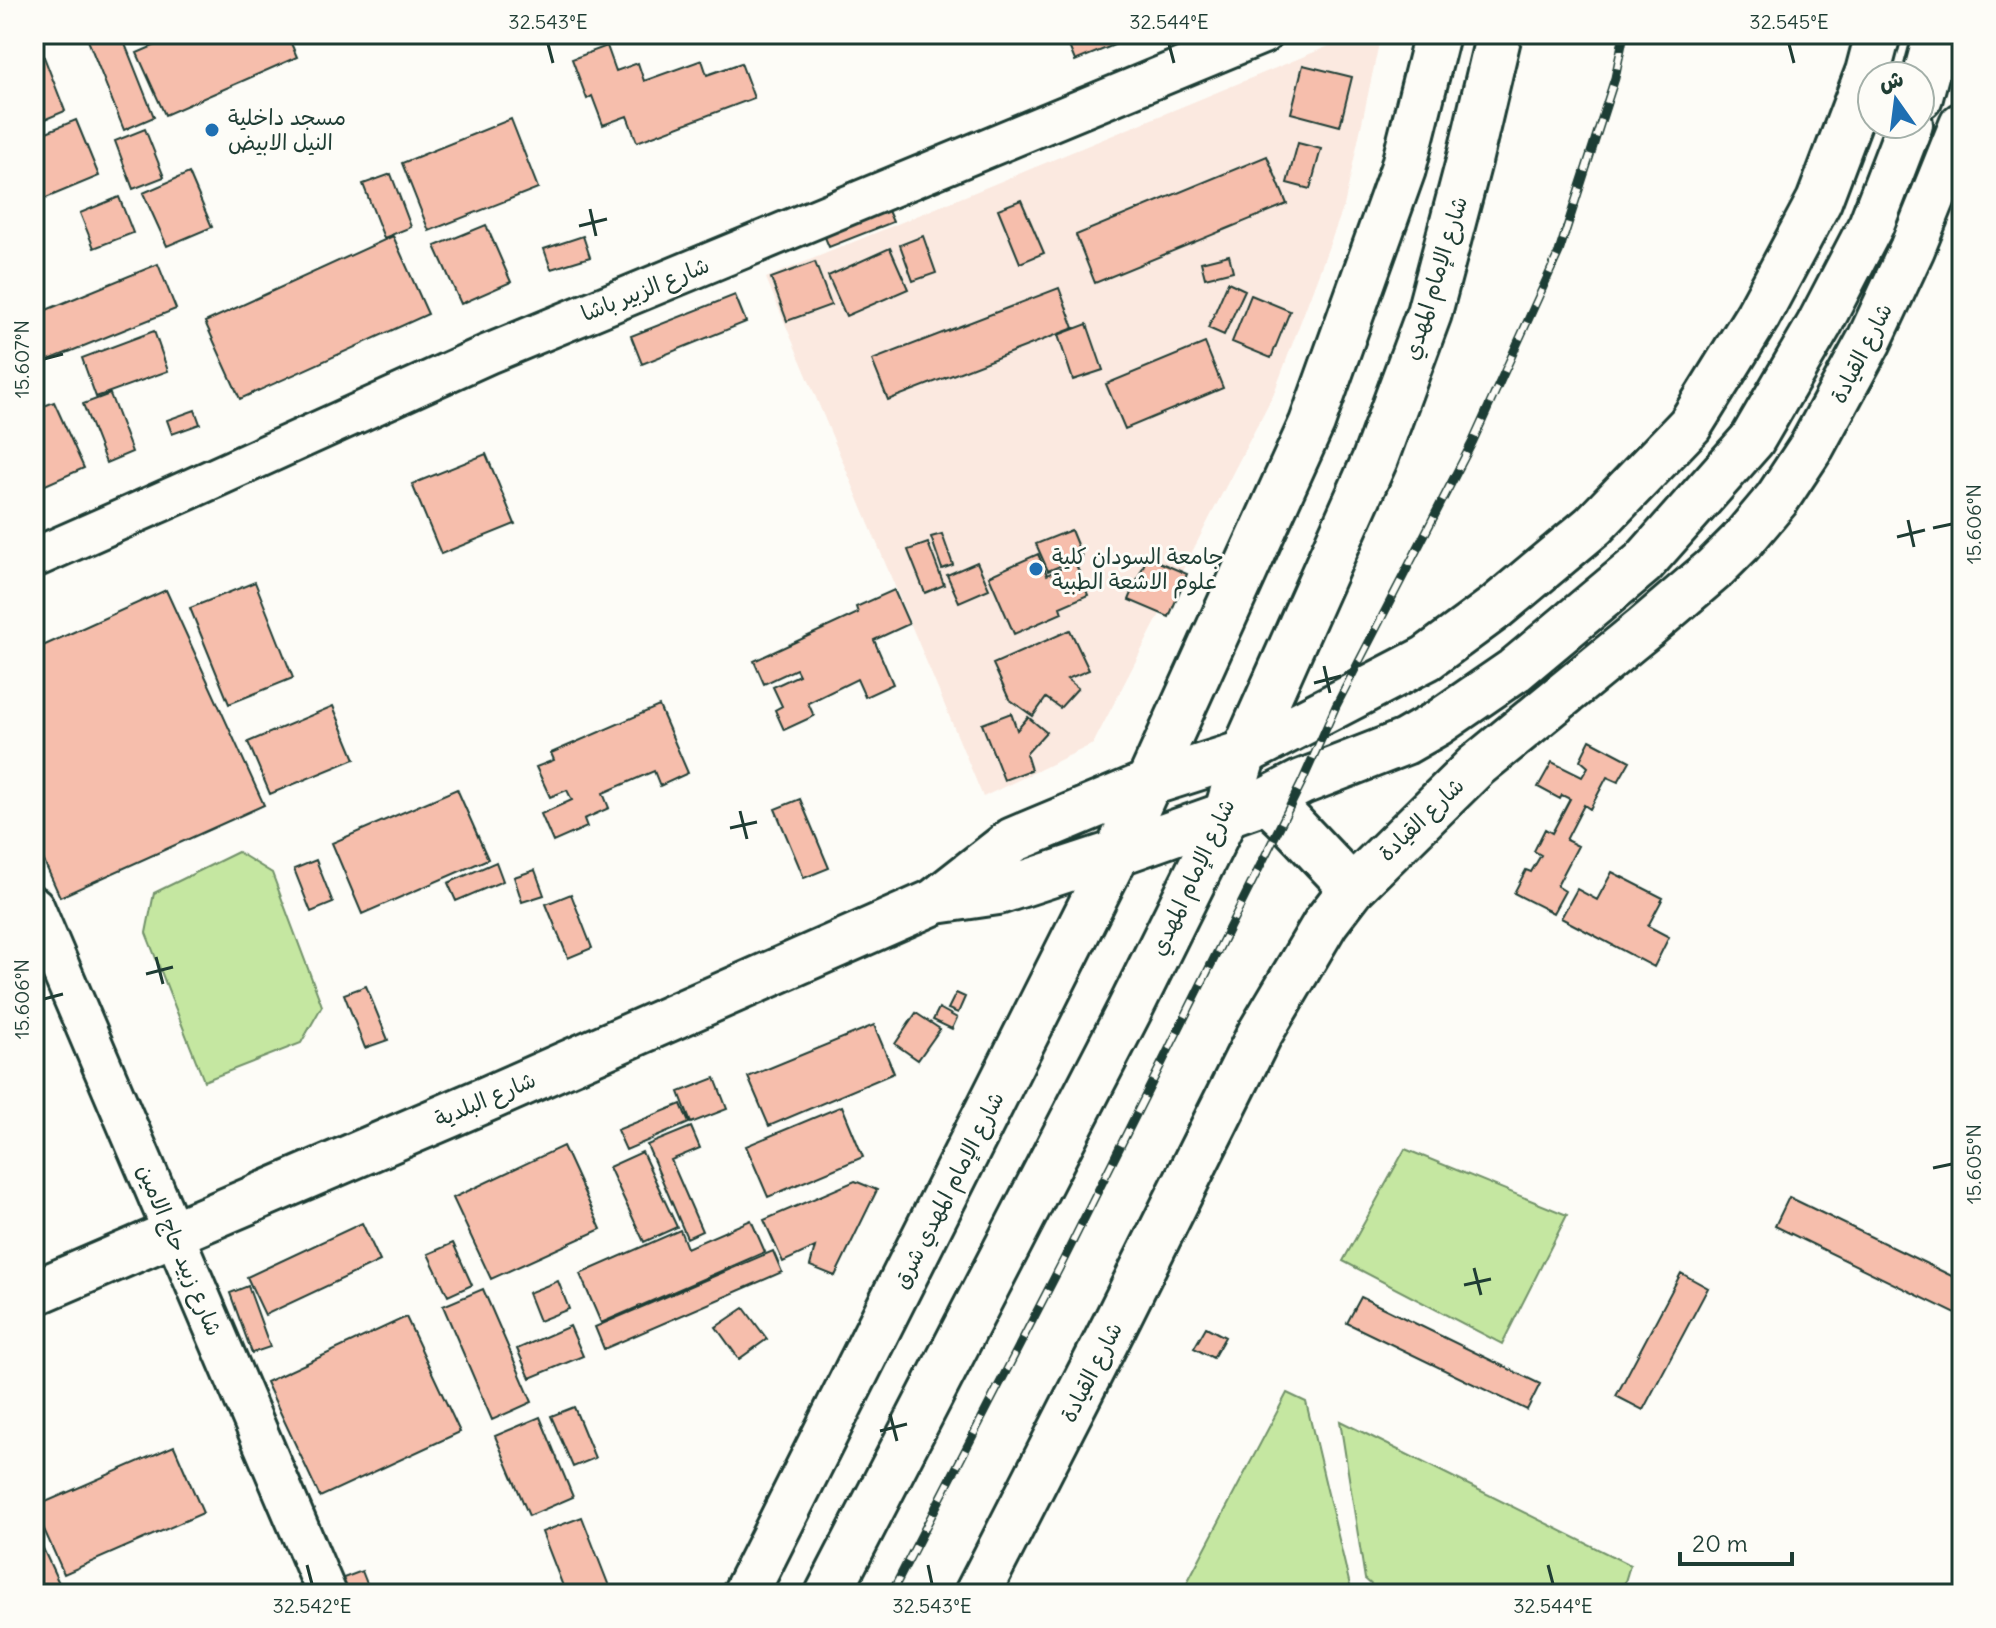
<svg xmlns="http://www.w3.org/2000/svg" width="1996" height="1628" font-family="Delius,'Playpen Sans Arabic',sans-serif">
	<style>
		.built { fill: #fbe9e0 }
		.green { fill: #c5e7a1; stroke: #72926a; stroke-width: 2 }
		.building { fill: #f6beac; stroke: #1f3d34; stroke-width: 2 }
		.lines { fill: none; stroke-linecap: round; stroke-linejoin: round }
		.street-casing { stroke: #1f3d34; stroke-width: 44 }
		.secondary-casing { stroke: #1f3d34; stroke-width: 50 }
		.primary-casing { stroke: #1f3d34; stroke-width: 50 }
		.street { stroke: #fdfcf7; stroke-width: 38 }
		.secondary { stroke: #fdfcf7; stroke-width: 44 }
		.primary { stroke: #fdfcf7; stroke-width: 44 }
		.rail-casing { stroke: #1f3d34; stroke-width: 9 }
		.rail { stroke: #fdfcf7; stroke-width: 6; stroke-dasharray: 18; stroke-linecap: butt }
		.ticks { fill: none; stroke: #1f3d34; stroke-width: 3 }
		.poi-dot { fill: #1f6fb2; stroke: #fdfcf7; stroke-width: 3 }
		.labels { text-anchor: middle; stroke-width: 6; stroke-linejoin: round; paint-order: stroke }
		.poi-label { font-size: 22px; fill: #1f3d34; stroke: #fdfcf7; text-anchor: start }
		.street-label { font-size: 22px; fill: #1f3d34; stroke: #fdfcf7 }
		.neatline { fill: none; stroke: #1f3d34; stroke-width: 3 }
		.ticks-label { font-size: 20px; text-anchor: middle; fill: #1f3d34 }
	</style>
	<rect width="100%" height="100%" fill="#fdfcf7"/>
	<filter id="ink" filterUnits="userSpaceOnUse"><feTurbulence type="fractalNoise" baseFrequency=".0125" numOctaves="2"/><feDisplacementMap in="SourceGraphic" scale="16" xChannelSelector="R" yChannelSelector="G"/><feConvolveMatrix kernelMatrix="1 2 1 2 8 2 1 2 1" color-interpolation-filters="sRGB"/></filter>
	<g filter="url(#ink)">
		<path class="built" d="M1358,34H1381L1344,206L1274,393L1093,744L983,797L766,278Z"/>
		<path class="green" d="M238,852L272,873L322,1006L301,1043L204,1081L146,933L154,893Z
			M1405,1149L1567,1215L1502,1344L1343,1261Z
			M1287,1393L1306,1402L1352,1594H1181Z
			M1340,1421L1630,1565L1624,1585L1610,1594H1382L1365,1579Z"/>
		<path class="building" d="M89,34H121L154,117L124,130L86,35Z
			M181,34H287L297,57L165,115L137,53Z
			M1064,34H1141L1075,61Z
			M39,44L65,111L34,124V46Z
			M607,46L616,71L638,63L644,81L702,60L707,75L741,63L754,98L637,142L627,116L603,125L592,96L587,99L572,59Z
			M1303,65L1352,77L1340,126L1291,113Z
			M511,119L538,188L429,231L402,163Z
			M76,120L99,176L34,203V137Z
			M145,129L164,177L133,189L115,141Z
			M1298,143L1321,149L1310,189L1287,183Z
			M1267,156L1287,204L1095,283L1076,235Z
			M189,173L212,227L167,246L143,193Z
			M391,174L411,227L384,238L363,184Z
			M119,197L133,233L94,248L80,213Z
			M1021,200L1044,253L1020,263L998,209Z
			M886,206L893,222L829,247L822,230Z
			M486,225L511,282L461,304L435,246Z
			M393,236L428,314L240,399L205,322Z
			M583,236L590,257L551,269L544,249Z
			M923,236L936,273L913,281L900,245Z
			M890,248L908,289L846,316L828,276Z
			M1229,255L1233,271L1205,278L1201,262Z
			M815,262L831,305L787,321L771,278Z
			M158,264L176,309L34,366V315Z
			M1228,282L1245,290L1224,335L1208,328Z
			M1059,288L1074,328L888,400L872,360Z
			M735,295L746,322L642,364L631,336Z
			M1251,295L1290,311L1271,358L1232,342Z
			M1087,324L1103,370L1073,380L1058,335Z
			M154,331L168,371L96,397L82,358Z
			M1205,343L1223,388L1125,429L1106,384Z
			M110,394L132,452L106,463L83,404Z
			M54,402L84,468L34,490V410Z
			M195,410L200,424L172,434L167,420Z
			M486,454L515,524L441,554L412,484Z
			M1071,530L1082,557L1048,571L1036,544Z
			M942,534L953,565L942,569L931,537Z
			M928,543L944,585L925,593L908,550Z
			M1038,554L1047,575L1075,562L1088,595L1060,607L1062,613L1014,634L989,576Z
			M1147,557L1187,574L1169,617L1129,600Z
			M977,562L989,589L959,602L947,575Z
			M255,582L293,678L229,704L190,608Z
			M166,590L264,805L60,897L34,839V650Z
			M894,590L909,624L874,640L893,684L865,697L857,679L808,703L814,716L784,730L775,710L782,706L773,687L799,675L796,669L764,684L754,661L858,613L856,607Z
			M1070,630L1089,670L1067,679L1078,688L1060,708L1046,698L1033,716L1009,699L993,664Z
			M333,706L355,759L270,794L248,742Z
			M659,706L688,773L660,786L654,771L603,793L609,808L584,819L587,827L553,842L541,814L572,800L567,790L550,797L536,767L554,760L551,753Z
			M1011,713L1017,730L1028,717L1046,732L1026,754L1031,770L1004,780L982,724Z
			M1590,740L1630,761L1618,782L1607,777L1590,809L1584,805L1566,840L1578,846L1557,886L1565,891L1553,913L1514,893L1526,870L1531,872L1541,855L1534,851L1545,829L1552,833L1570,799L1562,795L1560,799L1538,787L1552,762L1582,777L1588,767L1580,760Z
			M457,789L488,859L362,914L332,843Z
			M800,799L829,868L804,878L775,809Z
			M316,860L333,903L311,912L294,869Z
			M496,862L503,881L456,901L448,883Z
			M535,870L544,895L522,902L514,877Z
			M1612,872L1663,898L1648,926L1669,937L1654,967L1561,918L1577,889L1597,900Z
			M571,894L592,948L568,958L546,904Z
			M366,986L388,1040L365,1048L344,994Z
			M956,993L965,997L958,1013L948,1009Z
			M939,1008L957,1018L952,1029L933,1020Z
			M916,1013L940,1029L918,1060L895,1044Z
			M874,1025L894,1073L769,1126L748,1077Z
			M715,1078L727,1109L691,1123L679,1092Z
			M681,1104L689,1123L626,1150L617,1130Z
			M842,1106L863,1157L768,1197L746,1146Z
			M691,1127L700,1148L671,1160L702,1231L687,1238L647,1145Z
			M563,1146L601,1229L491,1279L453,1198Z
			M642,1152L677,1227L644,1242L609,1167Z
			M855,1181L877,1190L835,1276L810,1266L815,1247L783,1262L764,1220Z
			M1789,1197L1962,1281V1317L1775,1226Z
			M751,1220L765,1252L601,1323L580,1274L680,1230L687,1248Z
			M362,1223L380,1261L265,1315L247,1277Z
			M453,1243L472,1285L448,1296L428,1254Z
			M773,1251L782,1272L604,1349L595,1327Z
			M1681,1273L1708,1288L1643,1410L1616,1396Z
			M558,1281L569,1309L539,1321L528,1293Z
			M248,1286L270,1347L252,1353L230,1293Z
			M483,1289L532,1402L492,1420L443,1306Z
			M1361,1297L1540,1384L1527,1410L1347,1323Z
			M744,1308L767,1339L739,1359L716,1327Z
			M406,1317L460,1432L320,1497L266,1382Z
			M570,1326L583,1356L530,1378L517,1349Z
			M1206,1327L1225,1337L1213,1358L1194,1348Z
			M574,1407L595,1458L573,1467L551,1416Z
			M540,1417L573,1497L529,1516L495,1436Z
			M174,1446L203,1513L64,1574L34,1507Z
			M582,1517L612,1594H566L542,1532Z
			M40,1542L64,1594H34V1545Z
			M362,1571L371,1594H344L338,1580Z"/>
		<g class="lines">
			<g class="street-casing">
				<path id="street" d="M34,558L188,490L488,354L1263,34
					M34,906L327,1594"/>
			</g>
			<g class="secondary-casing">
				<path id="secondary" d="M1920,97L1937,34
					M1267,800L1285,817L1352,888
					M936,901L998,892L1117,853L1267,800L1302,782L1405,742L1438,723L1515,670L1643,563L1752,440L1819,325L1871,225L1910,124
					M34,1293L489,1098L934,902L1013,840L1147,784L1244,753L1427,658L1495,608L1593,526L1690,425L1758,315L1819,201L1868,72L1878,34
					M977,1594L1114,1326L1259,1035L1326,922L1352,888L1476,766L1645,628L1714,569L1740,543L1777,499L1812,446L1869,341L1912,249L1962,125"/>
			</g>
			<g class="primary-casing">
				<path id="primary" d="M745,1594L1117,853L1312,423L1403,169L1437,34
					M828,1594L1129,1011L1226,815L1244,753L1375,459L1429,313L1469,161L1499,34"/>
			</g>
			<use href="#street" class="street"/>
			<use href="#secondary" class="secondary"/>
			<use href="#primary" class="primary"/>
			<g class="rail-casing">
				<path id="rail" d="M891,1594L1063,1261L1302,782L1336,706L1473,441L1559,252L1615,78L1624,34"/>
			</g>
			<use href="#rail" class="rail"/>
		</g>
	</g>
	<path class="ticks" d="M548,44L553,63M1169,44L1174,63M1789,44L1794,63M590,209L596,236M579,226L607,219M44,359L63,354M1908,520L1914,547M1933,528L1952,524M1897,537L1925,530M1324,666L1330,693M1314,683L1341,676M740,811L747,839M730,828L757,822M156,957L163,984M146,974L173,967M44,999L63,994M1933,1168L1952,1164M1474,1268L1481,1295M1464,1285L1491,1279M890,1414L897,1441M880,1431L907,1424M307,1565L312,1584M928,1565L932,1584M1548,1565L1553,1584"/>
	<g class="poi-dot">
		<circle cx="212" cy="130" r="8"/>
		<circle cx="1036" cy="569" r="8"/>
	</g>
	<g class="labels">
		<g class="poi-label">
			<text x="228" y="125">مسجد داخلية<tspan x="228" dy="25">النيل الابيض</tspan></text>
			<text x="1052" y="564">جامعة السودان كلية<tspan x="1052" dy="25">علوم الاشعة الطبية</tspan></text>
		</g>
		<g class="street-label">
			<text transform="translate(1435 278) rotate(-73)" y="8">شارع الإمام المهدي</text>
			<text transform="translate(645 289) rotate(-22)" y="8">شارع الزبير باشا</text>
			<text transform="translate(1861 353) rotate(-63)" y="8">شارع القيادة</text>
			<text transform="translate(1421 819) rotate(-44)" y="8">شارع القيادة</text>
			<text transform="translate(1192 877) rotate(-65)" y="8">شارع الإمام المهدي</text>
			<text transform="translate(485 1099) rotate(-23)" y="8">شارع البلدية</text>
			<text transform="translate(948 1190) rotate(-63)" y="8">شارع الإمام المهدي شرق</text>
			<text transform="translate(180 1250) rotate(67)" y="8">شارع زبيد حاج الامين</text>
			<text transform="translate(1091 1372) rotate(-63)" y="8">شارع القيادة</text>
		</g>
	</g>
	<rect width="1996" height="1628" fill="none" stroke="#fdfcf7" stroke-width="88"/>
	<g transform="translate(1896 100) rotate(346)"><circle r="38" fill="#fdfcf7" stroke="#a4b0a9" stroke-width="2"/>
	<path d="M0-6L14 30L0 20L-14 30Z" fill="#1f6fb2"/>
	<text y="-12" font-size="22" font-weight="bold" text-anchor="middle" fill="#1f3d34">ش</text>
	</g>
	<path d="M1680 1552v12h112v-12" fill="none" stroke="#1f3d34" stroke-width="4"/>
	<text x="1692" y="1552" font-size="24" fill="#1f3d34" stroke="#fdfcf7" stroke-width="6" paint-order="stroke">20 m</text>
	<rect x="44" y="44" width="1908" height="1540" class="neatline"/>
	<g class="ticks-label">
		<text x="548" y="29">32.543°E</text>
		<text x="1169" y="29">32.544°E</text>
		<text x="1789" y="29">32.545°E</text>
		<text transform="translate(22 359) rotate(-90)" y="7">15.607°N</text>
		<text transform="translate(1974 524) rotate(-90)" y="7">15.606°N</text>
		<text transform="translate(22 999) rotate(-90)" y="7">15.606°N</text>
		<text transform="translate(1974 1164) rotate(-90)" y="7">15.605°N</text>
		<text x="312" y="1613">32.542°E</text>
		<text x="932" y="1613">32.543°E</text>
		<text x="1553" y="1613">32.544°E</text>
	</g>
</svg>
